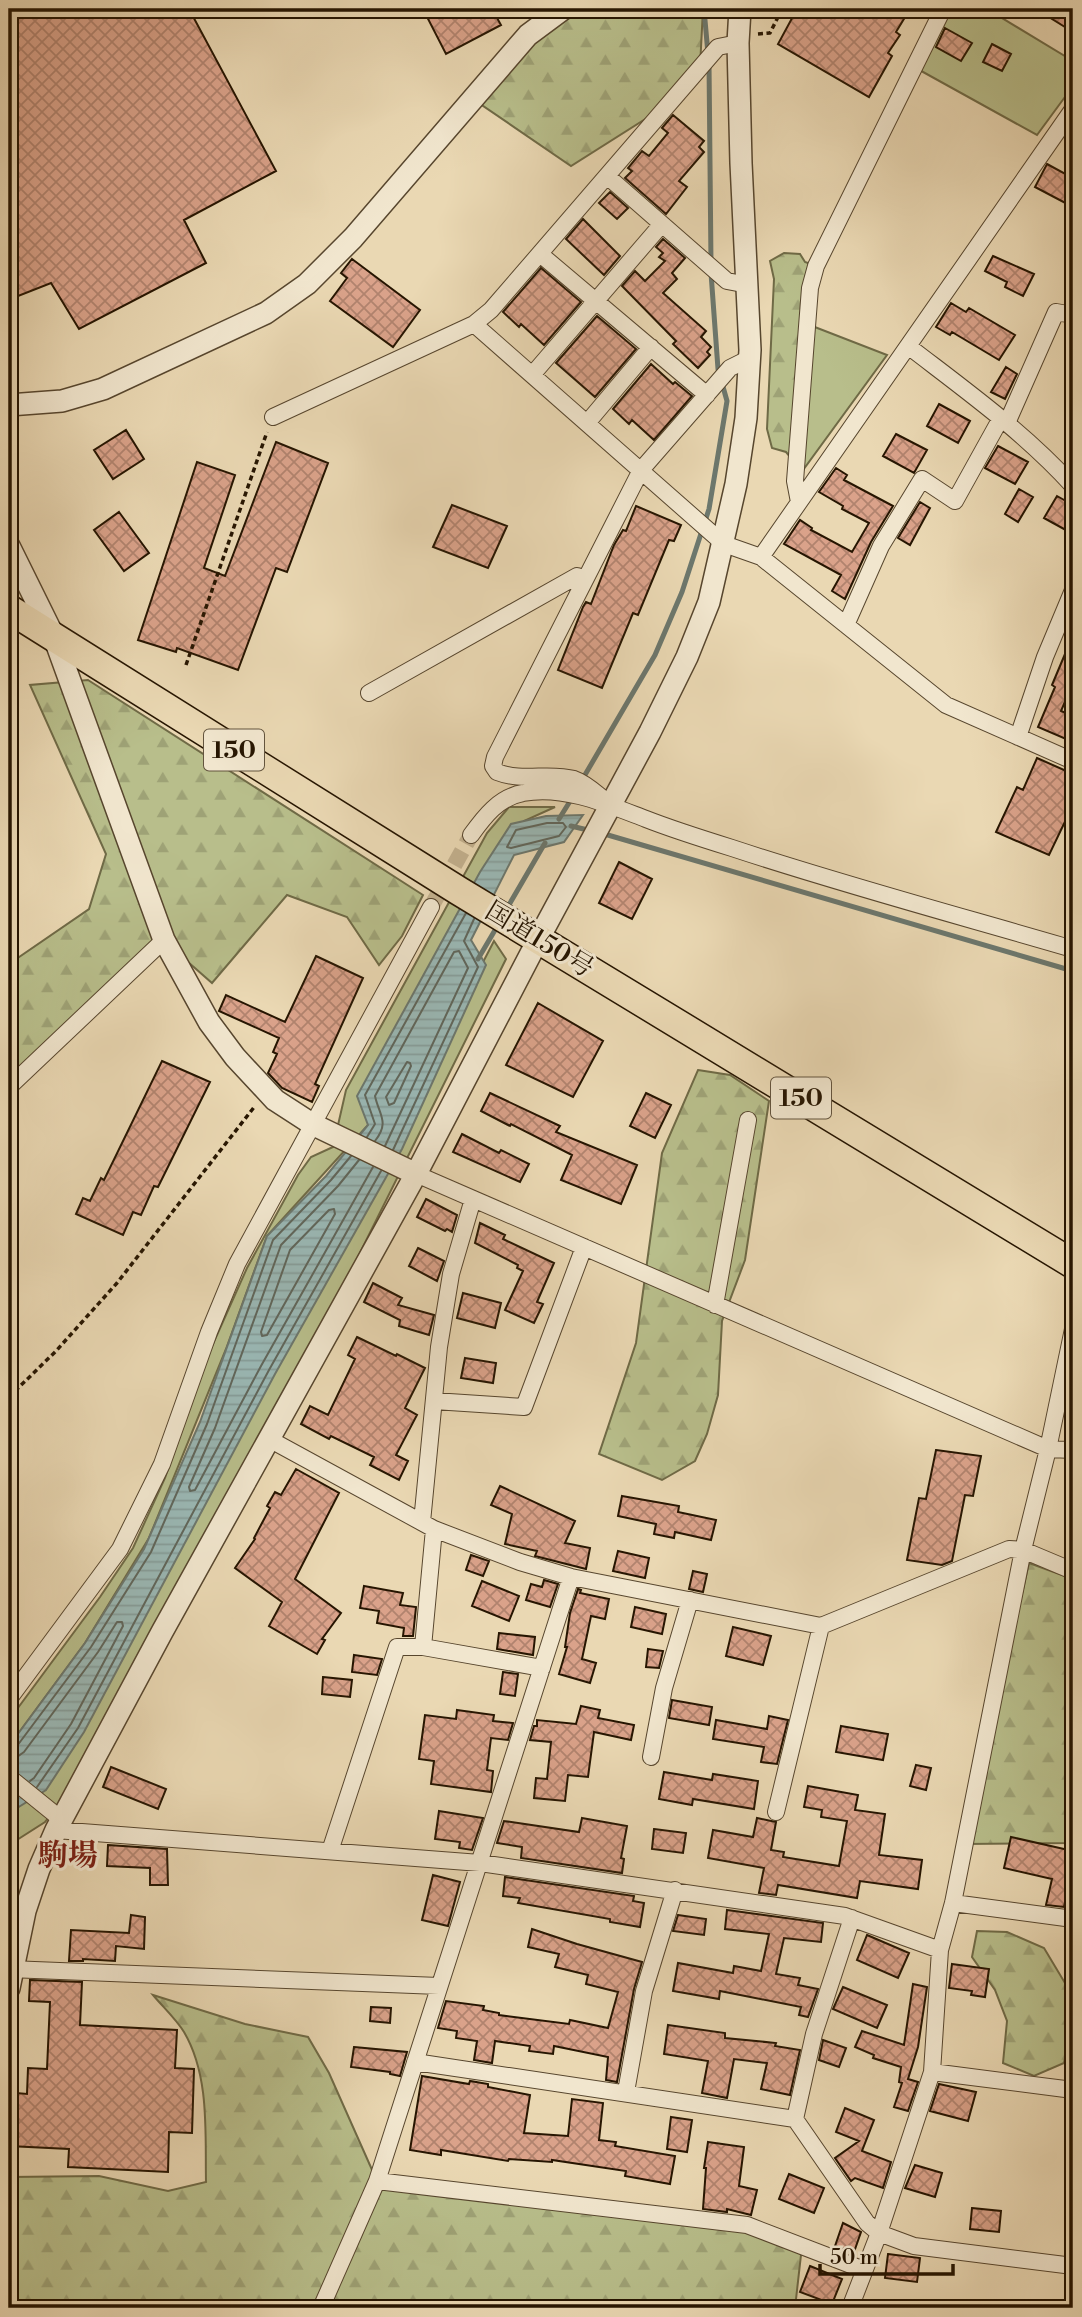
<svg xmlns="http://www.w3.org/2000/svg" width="1082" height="2317" font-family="'Libre Bodoni','Noto Serif JP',serif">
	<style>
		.green { fill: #b8be8b; stroke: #6f6a46; stroke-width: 2 }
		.forest { fill: url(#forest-firs); stroke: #6f6a46; stroke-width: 2 }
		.water { fill: url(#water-rules); stroke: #6c776d; stroke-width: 2 }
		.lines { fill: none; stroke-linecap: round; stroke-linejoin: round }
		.shore { stroke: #60665b; stroke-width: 2 }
		.stream { stroke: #6c776d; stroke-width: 5 }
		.building { fill: url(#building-cross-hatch); stroke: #261501; stroke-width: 2 }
		.minor-tunnel { stroke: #c3b18f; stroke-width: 16; stroke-dasharray: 16 8; stroke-linecap: butt }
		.minor-casing { stroke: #57462e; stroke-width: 18 }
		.tertiary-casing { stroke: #57462e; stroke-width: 24 }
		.trunk-casing { stroke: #261501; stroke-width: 31 }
		.path { stroke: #261501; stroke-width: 3.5; stroke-dasharray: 5 3.5; stroke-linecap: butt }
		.minor { stroke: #f1e6ce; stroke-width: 16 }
		.tertiary { stroke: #f1e6ce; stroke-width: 21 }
		.trunk { stroke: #ead8b3; stroke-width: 28 }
		.labels { text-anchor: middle; stroke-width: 6; stroke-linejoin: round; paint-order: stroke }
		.shield { fill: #f1e6ce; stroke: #63543e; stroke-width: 2 }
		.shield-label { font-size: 24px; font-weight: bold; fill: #261501 }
		.street-label { font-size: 26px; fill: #261501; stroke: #f1e6ce }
		.quarter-label { font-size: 30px; font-weight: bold; fill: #7a1f14; stroke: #f1e6ce }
	</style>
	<defs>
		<pattern id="forest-firs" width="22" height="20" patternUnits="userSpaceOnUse" patternTransform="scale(1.75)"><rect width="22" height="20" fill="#b8be8b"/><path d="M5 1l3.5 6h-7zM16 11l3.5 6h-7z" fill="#9ea276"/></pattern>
		<pattern id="water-rules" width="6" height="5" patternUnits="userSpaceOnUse" patternTransform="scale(1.75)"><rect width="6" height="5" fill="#9ab8b5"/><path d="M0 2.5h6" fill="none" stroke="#859d9a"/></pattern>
		<pattern id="building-cross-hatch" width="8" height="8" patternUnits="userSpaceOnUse" patternTransform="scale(1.75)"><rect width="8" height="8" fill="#daa28a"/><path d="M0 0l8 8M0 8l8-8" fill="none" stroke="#b1836e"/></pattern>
	</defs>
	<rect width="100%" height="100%" fill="#ead8b3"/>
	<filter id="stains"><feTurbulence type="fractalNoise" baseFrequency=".00286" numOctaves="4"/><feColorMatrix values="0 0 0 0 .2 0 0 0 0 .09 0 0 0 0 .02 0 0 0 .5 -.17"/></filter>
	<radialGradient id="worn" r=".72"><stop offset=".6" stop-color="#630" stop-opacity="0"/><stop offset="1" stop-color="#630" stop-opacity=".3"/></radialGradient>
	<path class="green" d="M943,9H987L1073,61V86L1037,135L914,67Z
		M807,324L887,355L795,481Z
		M509,807H555L524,821L368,1125L267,1236L226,1349L149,1538L85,1643L9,1746V1720L100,1597L133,1548L165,1478L204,1364L247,1268L298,1175L311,1157L333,1147L346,1090L487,833Z
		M494,941L506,959L340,1293L61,1803L45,1822L9,1845V1810L87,1725Z"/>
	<path class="forest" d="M567,9H703L700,67L669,104L571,166L473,99Z
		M784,253L800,254L805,262L816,266L796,464L786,452L772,448L767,429L774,279L770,261Z
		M88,680L423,895L402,936L379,965L347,917L287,895L212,983L163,940L9,1087V964L89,909L106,854L30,685Z
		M698,1070L730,1075L769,1101L745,1260L722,1321L718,1395L707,1434L695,1461L662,1480L599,1454L636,1343L662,1153Z
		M1029,1563L1073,1579V1843L965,1844Z
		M977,1931L1007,1932L1044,1948L1065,1983L1072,2026L1064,2063L1034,2076L1003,2063L1007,2021L995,1990L972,1957Z
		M153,1995L245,2024L308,2037L329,2073L377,2181L709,2220L802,2246L795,2308H9V2177L99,2176L168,2191L206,2182C205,2134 210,2076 184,2032C176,2019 163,2007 153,1995Z"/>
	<path class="water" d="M583,815L564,842L514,855L471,940L486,965L402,1149L275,1374L84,1732L46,1790L9,1813V1746L85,1643L144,1549L200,1422L267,1236L326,1176L368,1125L357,1096L480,872L511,824L546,816Z"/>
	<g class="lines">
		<path class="shore" d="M547,823H563L566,827L559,836L511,848L507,847L516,830Z
			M407,1062L410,1063L411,1066L394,1103L389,1105L386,1097Z
			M367,1137L375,1124L365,1095L466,913
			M375,1141C390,1122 379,1115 375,1096L454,952L459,951L468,968L385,1146
			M393,1150L478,967L464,941L474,919
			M359,1160L338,1186L281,1245L215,1428L189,1487L190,1491L195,1490L261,1366L373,1167
			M334,1209L335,1214L267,1335L262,1336L261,1332L290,1250L329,1210Z
			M9,1749L17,1746L91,1647L151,1552L207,1424L273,1240L331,1180L351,1156
			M9,1758L17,1757L24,1752L98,1652L117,1622H122L123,1626L71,1724L34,1778L30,1781
			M37,1787L78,1728L269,1370L381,1171"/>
		<path class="stream" d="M704,9L708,54
			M709,63L711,263
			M582,780L655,655L682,592L709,509L727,401L718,369L711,273
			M559,819L572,798
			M571,826L592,831
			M601,833L1073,971
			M506,910L545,843
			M478,959L498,925"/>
	</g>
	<path class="building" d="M9,9H189L276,171L184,220L206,263L79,329L51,283L13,298L9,291Z
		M433,9H492L501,25L446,54L425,13Z
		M797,9H910L896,32L900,35L888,53L892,56L869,97L778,44Z
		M1036,9H1073V32Z
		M945,28L972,43L961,61L936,47Z
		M992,44L1011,54L1002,71L983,62Z
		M673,115L704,141L699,147L704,152L679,181L687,187L666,214L625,178L632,171L628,168L642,151L649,156L668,133L662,128Z
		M1047,164L1073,178V207L1035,187Z
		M610,192L628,208L617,219L599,203Z
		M583,219L620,256L604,275L566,239Z
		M663,239L685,258L672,273L677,279L663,293L706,331L701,337L711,347L707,352L710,355L698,368L673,344L676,341L622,286L635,271L645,281L665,261L659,257L663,253L656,247Z
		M993,256L1034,274L1023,296L1005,287L1007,282L985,271Z
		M352,259L420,310L393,347L330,301L347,278L341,273Z
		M541,268L581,302L544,345L521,324L519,327L503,312Z
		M951,303L966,312L969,308L1015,335L999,360L952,332L950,335L936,327Z
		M597,316L636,349L595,397L556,363Z
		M651,364L673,384L675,382L692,396L654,440L632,420L629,424L613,409Z
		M1006,367L1017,374L1005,399L991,392Z
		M939,404L970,421L958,443L927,426Z
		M126,430L144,459L113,479L94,450Z
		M896,434L927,450L914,473L883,456Z
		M276,442L328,463L287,572L276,568L238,670L177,648L176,652L138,640L197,462L235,475L204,568L225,576Z
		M998,446L1028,462L1015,484L985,468Z
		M836,468L847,475L844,480L893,506L871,542L845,599L832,591L841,575L784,544L800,520L812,528L811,530L852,552L869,523L842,509L843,506L819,492Z
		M1019,489L1033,497L1018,522L1005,514Z
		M1057,496L1073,505V534L1044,518Z
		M920,502L930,508L910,545L898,538Z
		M452,505L507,526L488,568L433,547Z
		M636,506L681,525L674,541L669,540L638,615L633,613L602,688L558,670L583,607L586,602L591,604L614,545L623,530L626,531Z
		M119,512L149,553L124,571L94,530Z
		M1073,635V683L1061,711L1073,716V742L1038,727L1055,687L1052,685Z
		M1037,758L1073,774V805L1049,855L996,832L1017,787L1023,790Z
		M619,862L652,879L632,919L599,903Z
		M316,956L363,978L315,1084L319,1086L312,1102L282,1088L268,1073L277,1054L273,1052L279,1038L219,1011L226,995L285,1022Z
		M538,1003L603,1041L573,1097L506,1065Z
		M162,1061L210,1082L158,1187L154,1186L141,1215L133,1212L123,1235L76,1214L83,1198L90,1201L101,1178L104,1180Z
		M490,1093L560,1126L556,1132L637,1165L621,1204L561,1180L572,1155L511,1124L510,1126L481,1111Z
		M646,1093L671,1105L655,1138L630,1126Z
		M462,1134L499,1153L501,1150L529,1164L520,1182L453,1152Z
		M426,1199L457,1215L452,1232L447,1229L445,1231L417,1217Z
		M480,1223L505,1235L503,1239L554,1263L537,1302L543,1304L534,1323L505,1310L523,1271L517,1268L518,1265L475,1243Z
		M418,1248L444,1261L437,1281L409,1266Z
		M373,1283L402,1298L398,1305L434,1315L429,1335L399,1326L400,1320L364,1302Z
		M463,1293L501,1303L495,1328L457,1318Z
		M357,1337L396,1356L397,1354L425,1368L405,1408L417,1415L396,1455L408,1461L399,1480L370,1465L374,1457L331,1436L329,1439L301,1424L310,1406L328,1415L355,1359L348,1355Z
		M465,1358L496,1363L493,1383L461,1378Z
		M936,1450L981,1456L973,1496L965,1495L952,1561L942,1565L907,1560L919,1498L926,1499Z
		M296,1469L339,1493L295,1579L341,1613L322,1639L325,1640L317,1654L269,1626L282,1602L235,1568L255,1539L254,1538L270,1508L267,1506L275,1492L281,1495Z
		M500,1486L575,1521L565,1543L590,1548L586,1569L535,1556L537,1551L505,1544L512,1514L491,1505Z
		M622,1496L679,1506L678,1512L716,1520L711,1540L675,1532L674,1538L654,1534L656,1524L618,1516Z
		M618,1551L649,1558L645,1578L613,1571Z
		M471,1555L489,1561L483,1576L466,1570Z
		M693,1571L707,1574L703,1592L689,1589Z
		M544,1580L558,1584L550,1607L526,1600L531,1584L542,1587Z
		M482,1581L519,1596L509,1621L472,1606Z
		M364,1586L403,1593L400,1605L416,1607L413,1636H403L404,1628L377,1623L379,1611L360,1608Z
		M578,1589L581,1590L580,1593L609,1599L605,1619L591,1616L582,1659L596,1663L590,1683L559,1674L567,1647H565L570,1613Z
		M635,1607L666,1614L662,1634L631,1627Z
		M733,1627L771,1636L763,1665L726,1656Z
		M499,1633L535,1637L533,1655L497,1649Z
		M648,1649L663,1651L659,1668L646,1667Z
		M354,1655L382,1659L377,1675L352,1672Z
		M503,1672L518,1674L515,1696L500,1694Z
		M323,1677L352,1680L350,1697L322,1694Z
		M672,1700L712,1707L709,1725L669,1718Z
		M581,1706L600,1710L598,1718L634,1725L631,1740L594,1732L588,1777L568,1775L565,1801L534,1798L536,1778L547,1779L551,1742L530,1740L534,1726H537V1720L576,1724Z
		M457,1710L494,1715L493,1721L513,1723L508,1740L491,1738L487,1770L493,1771L491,1792L431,1784L434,1761L419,1759L425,1715L456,1719Z
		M769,1716L788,1720L777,1764L761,1762L764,1747L713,1739L716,1720L767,1729Z
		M841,1726L888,1734L883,1760L836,1752Z
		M916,1765L931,1768L926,1790L910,1786Z
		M111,1767L166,1789L158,1809L103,1787Z
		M664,1772L712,1780L713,1774L758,1781L754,1809L693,1799L692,1805L659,1799Z
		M808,1786L858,1795L855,1810L885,1814L879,1855L922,1860L918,1889L860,1881L857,1898L778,1885L776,1895L759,1893L764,1868L708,1858L713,1830L753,1837L757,1818L776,1822L771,1850L784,1852L783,1857L839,1866L847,1821L821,1817L822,1810L804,1807Z
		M439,1811L483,1818L472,1850L459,1848L460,1842L435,1839Z
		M582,1818L627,1826L621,1858L624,1859L622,1873L521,1858L522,1847L497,1843L504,1821L579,1832Z
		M654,1829L686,1833L683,1853L652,1849Z
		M1011,1837L1073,1851V1866L1064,1907L1046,1905L1052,1879L1004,1868Z
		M108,1845L167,1849L168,1885H150V1868L107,1866Z
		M433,1875L460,1882L448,1926L422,1920Z
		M505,1877L634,1896L633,1901L644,1903L640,1927L610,1922V1919L518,1903L520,1898L503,1896Z
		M727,1910L823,1923L821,1942L784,1938L776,1974L800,1978L798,1985L818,1989L808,2017L799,2015L801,2007L720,1991L719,1999L673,1991L678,1963L733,1973L734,1966L761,1971L769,1934L725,1929Z
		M131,1915L145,1917L144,1949L116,1946L115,1961L83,1959V1961H69L71,1930L129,1933Z
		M678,1915L706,1919L704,1935L673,1931Z
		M532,1929L577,1944L642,1962L634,1989L617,2082L606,2080L608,2057L554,2046L553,2054L529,2051L530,2046L495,2041L492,2063L474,2060L477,2041L456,2038L457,2031L438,2028L446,2001L484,2006L483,2010L499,2013V2015L569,2024L570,2020L608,2028L618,1992L586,1984L588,1975L555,1967L559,1954L528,1947Z
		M867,1935L909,1953L898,1978L857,1960Z
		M952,1964L989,1969L985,1997L971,1995L972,1991L949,1988Z
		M30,1980L82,1982L80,2025L177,2030L175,2068L194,2069L192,2133L169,2132L168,2172L68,2167L69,2149L9,2146V2128H15L17,2093L27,2094L28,2068L47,2069L50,2002L29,2001Z
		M913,1984L927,1987L918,2047L908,2079L918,2082L908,2111L894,2107L902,2083L899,2082L901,2067L873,2058L874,2055L855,2047L862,2031L904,2045Z
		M843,1987L887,2005L877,2028L833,2009Z
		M371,2007L391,2008L390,2023L370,2021Z
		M668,2025L725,2033V2038L776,2043L775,2046L800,2050L790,2095L761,2089L767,2063L734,2059L727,2098L702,2093L708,2061L664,2054Z
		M823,2040L846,2048L839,2067L819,2060Z
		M354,2047L407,2052L400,2076L390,2074V2072L351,2067Z
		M422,2076L469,2084L470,2081L488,2084V2087L530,2095L524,2133L568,2136L572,2099L603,2103L599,2140L616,2142L615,2146L675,2156L670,2184L625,2176L626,2171L552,2160V2162L509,2159L508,2161L441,2150V2155L410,2150Z
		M939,2084L976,2092L968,2121L930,2111Z
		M845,2108L874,2120L862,2151L891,2162L883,2188L855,2178L851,2181L835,2158L859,2141L836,2132Z
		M671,2117L692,2120L687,2152L667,2149Z
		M708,2142L744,2147L739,2186L757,2190L751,2215L727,2209V2212L703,2209L706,2168H704Z
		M915,2165L942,2173L935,2197L905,2188Z
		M789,2174L824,2188L814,2213L779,2199Z
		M972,2208L1001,2211L999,2232L970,2229Z
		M843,2223L861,2232L854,2252L835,2246Z
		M888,2254L920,2258L917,2282L885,2278Z
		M810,2266L842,2279L832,2304L800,2292Z"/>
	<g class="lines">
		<path class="minor-tunnel" d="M431,907L471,835"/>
		<g class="minor-casing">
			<path id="minor" d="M607,176L727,281L748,285
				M540,254L707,395
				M474,324L724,544L761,557L946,705L1073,761
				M908,346C965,390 1024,432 1073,486
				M532,375L662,224
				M273,417L474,324L491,310L718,47L738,43
				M587,423L651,347
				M1007,423L1056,312L1073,315
				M799,502L795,481L810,288L816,266L943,9
				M761,557L1073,109
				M846,625L881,546L922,479L955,501L1001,418
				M369,693L577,576L585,579
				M1018,737L1045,657L1073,590
				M606,801C596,793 586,783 574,779C549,772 522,782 497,772L493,766L495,757L641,470L730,368L750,358
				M471,835C484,817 499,797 523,793C564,785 609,805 646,819C674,830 703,839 732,848C844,885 960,916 1073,949
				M9,1087L164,940
				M416,1174L1048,1449L1073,1450
				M715,1305L748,1120
				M434,1401L524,1407L584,1247
				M269,1439L434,1529L520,1562L571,1577L821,1626L1009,1549L1023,1550L1073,1571
				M422,1522L439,1347L451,1274L473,1199
				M423,1647L542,1668
				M9,1699L120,1549L162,1464L209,1332L237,1264L431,907
				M651,1757L664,1688L690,1600
				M9,1777L62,1820
				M776,1812L821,1626
				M56,1830L480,1863L845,1916L940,1950
				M330,1851L397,1647H423L434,1529
				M953,1903L1073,1919
				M9,1969L439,1986
				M415,2062L795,2119L867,2223L879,2233L914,2246L1073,2266
				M932,2072L1073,2090
				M626,2092L644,1991L675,1890
				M795,2119L814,2034L852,1918
				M377,2181L747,2225L864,2270
				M321,2308L377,2181L571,1577
				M850,2308L879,2233L932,2072L940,1950L953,1903L1023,1550L1048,1449L1073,1329"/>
		</g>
		<g class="tertiary-casing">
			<path id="tertiary" d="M9,405L62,401L103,389L266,313L307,284L353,238L528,35L563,9
				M9,546L54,637L164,940L209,1022L235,1057L275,1100L312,1124L416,1174
				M9,1988L25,1911L39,1869L56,1830L162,1632L416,1174L539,938L650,732L687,657L709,602L736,484L746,418L750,350L741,163L738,43L740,9"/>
		</g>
		<g class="trunk-casing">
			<path id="trunk" d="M9,609L459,891L1073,1264"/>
		</g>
		<path class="path" d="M758,34L770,33L782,9
			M186,665L267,432
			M9,1397L56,1351L117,1283L255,1106"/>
		<use href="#minor" class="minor"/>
		<use href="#tertiary" class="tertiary"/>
		<use href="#trunk" class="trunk"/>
	</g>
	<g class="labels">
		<g class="shield">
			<rect x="204" y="729.5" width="60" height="41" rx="5"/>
			<rect x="771" y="1077.5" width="60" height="41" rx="5"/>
		</g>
		<g class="shield-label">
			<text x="234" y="758">150</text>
			<text x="801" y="1106">150</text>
		</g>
		<g class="street-label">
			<text transform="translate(540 939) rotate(31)" y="9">国道150号</text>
		</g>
		<g class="quarter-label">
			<text x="68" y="1865">駒場</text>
		</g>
	</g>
	<rect width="1082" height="2317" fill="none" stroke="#ead8b3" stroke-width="35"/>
	<rect x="10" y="10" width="1061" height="2296" fill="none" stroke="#261501" stroke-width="3.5"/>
	<rect x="18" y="18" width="1047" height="2282" fill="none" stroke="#261501" stroke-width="2"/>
	<path d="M820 2264v10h133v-10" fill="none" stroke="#261501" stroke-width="3.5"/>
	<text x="830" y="2264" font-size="21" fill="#261501" stroke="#f1e6ce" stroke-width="5" paint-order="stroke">50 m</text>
	<rect width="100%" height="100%" filter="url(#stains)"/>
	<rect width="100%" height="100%" fill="url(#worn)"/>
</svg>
